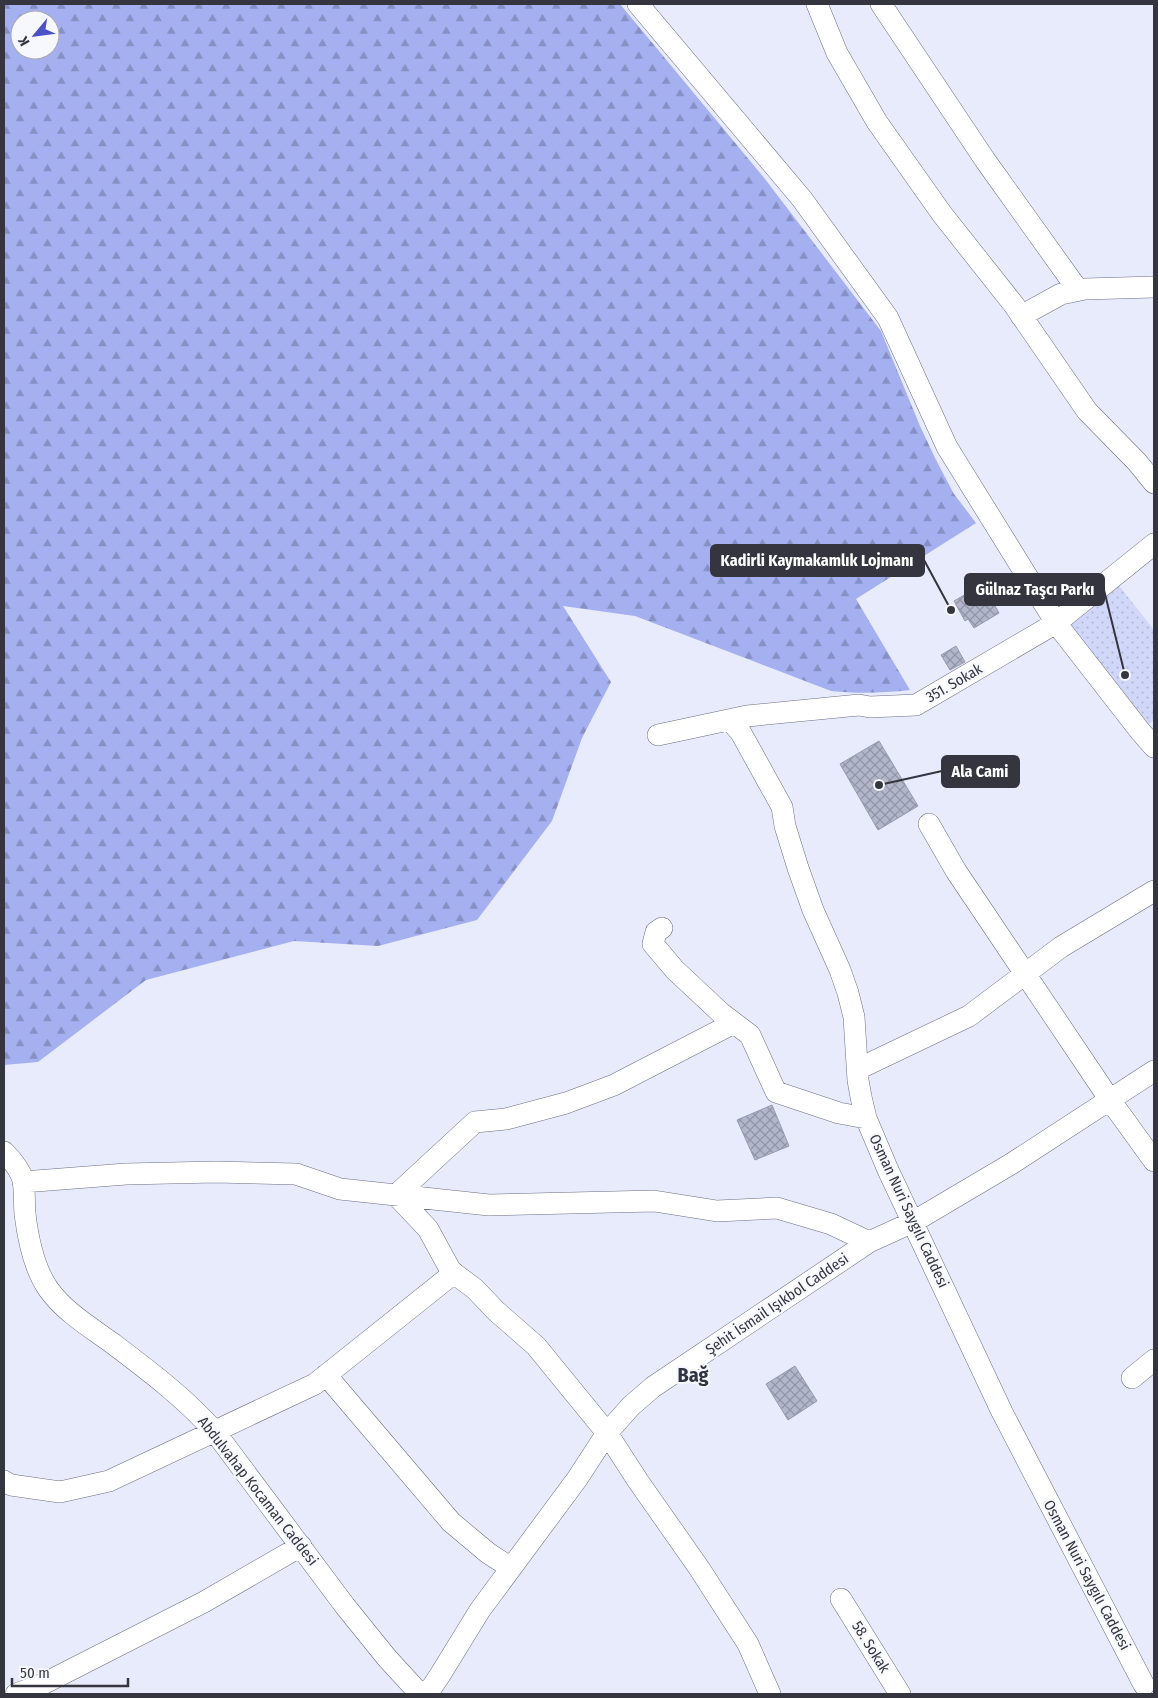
<svg xmlns="http://www.w3.org/2000/svg" width="1158" height="1698" font-family="'Fira Sans Condensed',sans-serif">
	<style>
		.forest { fill: url(#forest-firs); fill-rule: evenodd }
		.park { fill: url(#park-dots) }
		.building { fill: url(#building-cross-hatch); stroke: #979baf }
		.lines { fill: none; stroke-linecap: round; stroke-linejoin: round }
		.minor-casing { stroke: #6b6e81; stroke-width: 22 }
		.minor { stroke: #fff; stroke-width: 21 }
		.labels { text-anchor: middle; stroke-width: 4.5; stroke-linejoin: round; paint-order: stroke }
		.street-label { font-size: 15px; fill: #34353e; stroke: #f7f8fd }
		.district-label { font-size: 20px; font-weight: bold; fill: #313445; stroke: #f7f8fd }
		.leader { fill: none; stroke: #34353e; stroke-width: 2 }
		.callout-dot { fill: #34353e; stroke: #f7f8fd; stroke-width: 2 }
		.callout { fill: #34353e; stroke: #34353e; stroke-width: 2 }
		.callout-label { font-size: 16px; text-anchor: middle; font-weight: bold; fill: #fff }
	</style>
	<defs>
		<pattern id="forest-firs" width="22" height="20" patternUnits="userSpaceOnUse" patternTransform="scale(1.25)"><rect width="22" height="20" fill="#a5b0f1"/><path d="M5 1l3.5 6h-7zM16 11l3.5 6h-7z" fill="#8790c5"/></pattern>
		<pattern id="park-dots" width="8" height="8" patternUnits="userSpaceOnUse" patternTransform="scale(1.25)"><rect width="8" height="8" fill="#d1d7f8"/><path d="M2 2h.1M6 6h.1" fill="none" stroke="#b4b9d6" stroke-width="1.8" stroke-linecap="round"/></pattern>
		<pattern id="building-cross-hatch" width="8" height="8" patternUnits="userSpaceOnUse" patternTransform="scale(1.25)"><rect width="8" height="8" fill="#b1b6ca"/><path d="M0 0l8 8M0 8l8-8" fill="none" stroke="#9195a5"/></pattern>
	</defs>
	<rect width="100%" height="100%" fill="#e7ebfc"/>
	<path class="forest" d="M4,4H620L765,179L881,331L920,426L936,460L954,494L976,523L856,599L910,690C883,693 858,694 831,691L635,616L563,606L611,682L582,738L552,821L477,920L378,946L294,941L146,980L38,1062L4,1065ZM20,20H50V50H20Z"/>
	<path class="park" d="M1113,578L1154,630V720L1140,731L1056,623Z"/>
	<path class="building" d="M978,587L985,600L990,597L999,613L974,628L968,619L965,621L954,601Z
		M956,646L965,662L950,670L941,655Z
		M879,741L918,806L878,830L840,764Z
		M772,1105L789,1146L755,1160L737,1120Z
		M795,1366L817,1401L788,1420L766,1384Z"/>
	<g class="lines">
		<g class="minor-casing">
			<path id="minor" d="M638,4L802,199L888,318L947,447L1056,623L1140,731L1154,747
				M817,4L837,53L877,122L942,214L1014,305L1087,411L1137,462L1154,483
				M881,4L985,160L1078,290
				M1021,316L1061,294L1085,289L1154,287
				M730,720L741,733L782,807L785,826L798,868L813,910L840,970L848,993L854,1017L858,1080L861,1097L866,1118L888,1170L1002,1412L1144,1685
				M658,735L747,716L859,705L870,707L916,705L1056,623L1154,544
				M929,824L956,871L1110,1100L1154,1161
				M662,928L656,932L653,944L675,970L721,1013L750,1035L776,1092L839,1113L866,1118
				M734,1023L614,1085L566,1103L506,1119L475,1122L396,1195L428,1229L451,1271L475,1289L496,1311L536,1346L607,1433L638,1481L699,1568L748,1644L770,1694
				M858,1069L969,1016L1061,947L1154,891
				M4,1152C12,1160 20,1169 23,1180C25,1191 24,1203 25,1214C28,1239 34,1269 49,1290C65,1312 90,1327 112,1343C149,1371 185,1398 215,1432L345,1606L387,1658L420,1694
				M23,1182L126,1174L216,1172L296,1174L340,1189L489,1205L654,1201L717,1211L777,1208L831,1224L869,1242
				M326,1375L451,1522L488,1553L511,1568
				M1132,1378L1154,1360
				M4,1481L11,1485L60,1492L109,1481L315,1384L454,1273
				M841,1599L900,1694
				M16,1694L41,1685L204,1602L301,1546
				M424,1694L432,1687L440,1675L480,1610L577,1479L607,1433L631,1406L653,1387L869,1242L913,1222L1011,1164L1154,1071"/>
		</g>
		<use href="#minor" class="minor"/>
	</g>
	<g class="labels">
		<g class="street-label">
			<text transform="translate(954 683) rotate(-30)" y="5">351. Sokak</text>
			<text transform="translate(909 1211) rotate(65)" y="5">Osman Nuri Saygılı Caddesi</text>
			<text transform="translate(777 1304) rotate(-34)" y="5">Şehit İsmail Işıkbol Caddesi</text>
			<text transform="translate(258 1491) rotate(52)" y="5">Abdulvahap Kocaman Caddesi</text>
			<text transform="translate(1087 1575) rotate(62)" y="5">Osman Nuri Saygılı Caddesi</text>
			<text transform="translate(871 1647) rotate(58)" y="5">58. Sokak</text>
		</g>
		<g class="district-label">
			<text x="693" y="1382">Bağ</text>
		</g>
	</g>
	<path class="leader" d="M951 610L924 560M1125 675L1104 590M879 785L942 771"/>
	<g class="callout-dot">
		<circle cx="951" cy="610" r="5"/>
		<circle cx="1125" cy="675" r="5"/>
		<circle cx="879" cy="785" r="5"/>
	</g>
	<g class="callout">
		<rect x="711" y="545" width="213" height="31" rx="5"/>
		<rect x="965" y="574" width="139" height="31" rx="5"/>
		<rect x="942" y="756" width="77" height="31" rx="5"/>
	</g>
	<g class="callout-label">
		<text x="817" y="566">Kadirli Kaymakamlık Lojmanı</text>
		<text x="1035" y="595">Gülnaz Taşcı Parkı</text>
		<text x="980" y="777">Ala Cami</text>
	</g>
	<rect width="1158" height="1698" fill="none" stroke="#34353e" stroke-width="10"/>
	<g transform="translate(35 35) rotate(241)"><circle r="24" fill="#f7f8fd" stroke="#a9aab1"/>
	<path d="M0-4L9 19L0 12L-9 19Z" fill="#4d51c7"/>
	<text y="-8" font-size="14" font-weight="bold" text-anchor="middle" fill="#34353e">K</text>
	</g>
	<path d="M12 1678v8h116v-8" fill="none" stroke="#34353e" stroke-width="2.5"/>
	<text x="20" y="1678" font-size="15" fill="#34353e" stroke="#f7f8fd" stroke-width="4" paint-order="stroke">50 m</text>
</svg>
